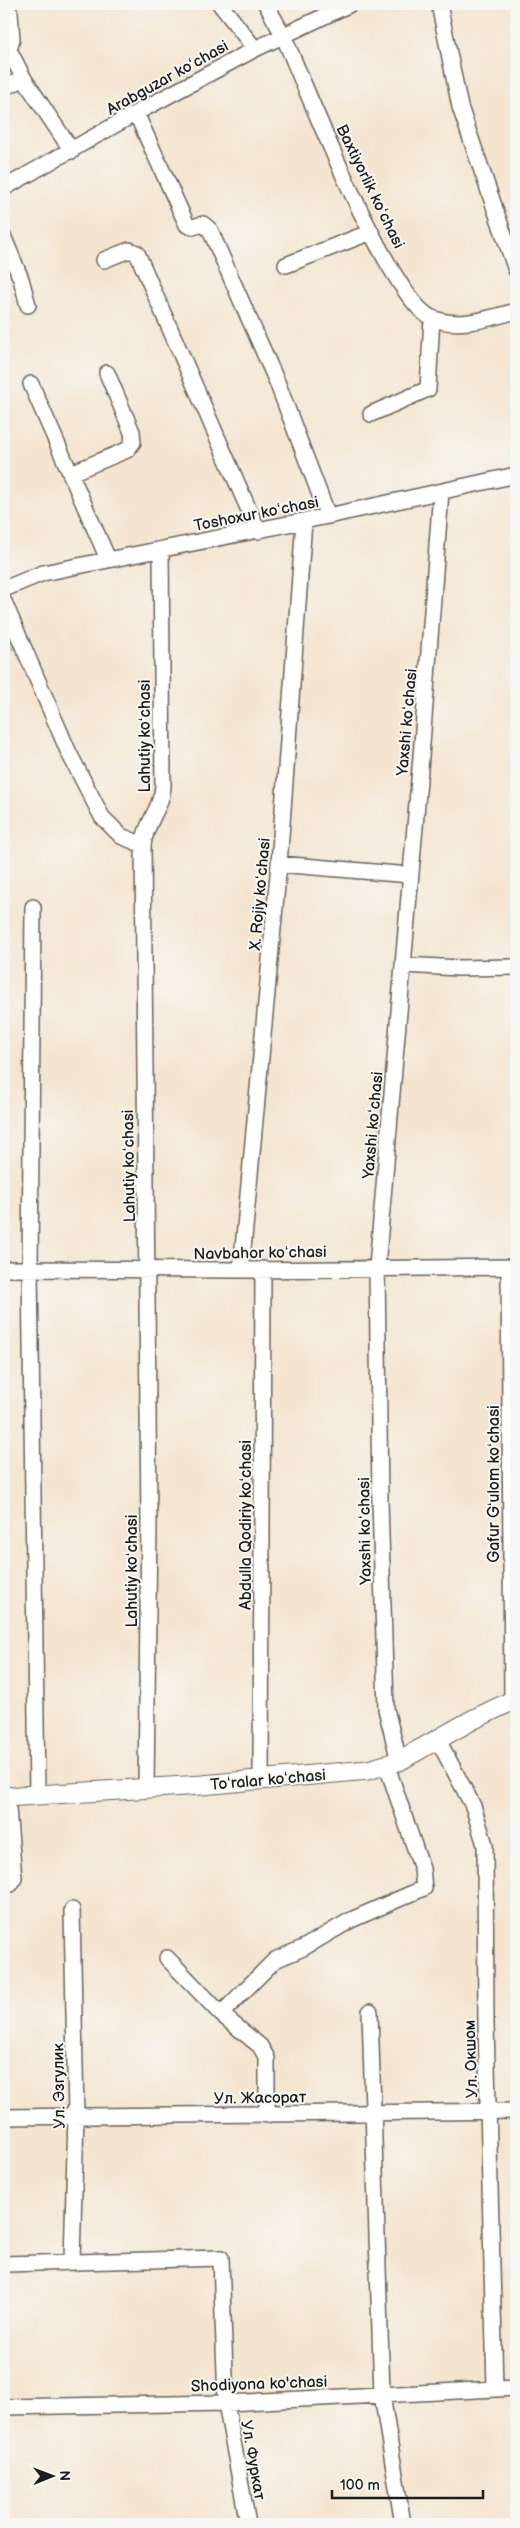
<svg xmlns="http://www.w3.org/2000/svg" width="520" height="2528" font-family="'Balsamiq Sans',sans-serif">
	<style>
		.park { fill: #aed984; stroke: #657a50 }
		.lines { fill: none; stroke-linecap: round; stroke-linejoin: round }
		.minor-casing { stroke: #68625b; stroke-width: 18 }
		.major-casing { stroke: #68625b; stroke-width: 21 }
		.minor { stroke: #fff; stroke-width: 15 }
		.major { stroke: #fff; stroke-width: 19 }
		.labels { text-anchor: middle; stroke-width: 4; stroke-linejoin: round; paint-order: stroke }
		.street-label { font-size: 16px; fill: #1c1c1c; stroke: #f6f6f2 }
	</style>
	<rect width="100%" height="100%" fill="#f6f6f2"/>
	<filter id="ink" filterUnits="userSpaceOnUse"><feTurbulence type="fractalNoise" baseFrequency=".02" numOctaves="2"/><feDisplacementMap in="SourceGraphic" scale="10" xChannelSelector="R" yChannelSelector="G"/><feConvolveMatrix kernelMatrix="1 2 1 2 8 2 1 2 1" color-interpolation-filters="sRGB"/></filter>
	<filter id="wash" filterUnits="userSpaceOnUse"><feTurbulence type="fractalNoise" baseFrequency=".0096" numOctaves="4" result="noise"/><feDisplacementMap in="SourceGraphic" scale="20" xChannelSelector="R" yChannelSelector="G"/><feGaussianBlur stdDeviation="1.12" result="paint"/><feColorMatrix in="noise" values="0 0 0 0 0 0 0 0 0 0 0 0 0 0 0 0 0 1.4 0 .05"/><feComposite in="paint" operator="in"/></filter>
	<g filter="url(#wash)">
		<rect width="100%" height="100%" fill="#f4e5d0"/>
		<path class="park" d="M4,626L13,649L4,653Z"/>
	</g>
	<g filter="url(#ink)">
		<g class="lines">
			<g class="minor-casing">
				<path id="minor" d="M220,4L255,49
					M266,4L283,35C306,88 387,294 430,317C456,330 490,318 516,311
					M439,4L460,107L516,270
					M10,13L12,39L9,50L24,79L72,151
					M4,87L24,79
					M136,113L187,225L193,227L203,224L210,230L277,382L328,516
					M4,188L136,113L255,49L350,4
					M4,238L21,279L28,305
					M104,260L129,250L137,253L258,531
					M286,265L371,232
					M31,384L108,559
					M371,414L428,389L432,318
					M71,473L127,450L133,442L132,432L107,373
					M4,589L43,573L328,516L516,475
					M4,602L69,753L102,817L121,836L143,845
					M279,864L410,875
					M33,907L30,1269L37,1795
					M403,965L459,968L516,967
					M509,1267L512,1701
					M4,1269L241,1270L516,1267
					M241,1270L279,864L304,521
					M438,1740L473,1806L485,1845L486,2024L495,2388
					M399,1761L386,1709L380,1500L377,1267L421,757L441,492
					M261,1780L263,1269
					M146,1787L149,1522L143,845C146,821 161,810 163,787L161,550
					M4,1886L11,1884L14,1878L7,1797
					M72,1910L76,2116L72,2261
					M167,1958L221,2014L260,2046L267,2058V2115
					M370,2012L382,2395L403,2524
					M221,2014L275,1960L303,1948L351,1920L424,1888L422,1869L387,1766
					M4,2117L516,2111
					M4,2264L221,2258L226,2403L248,2524
					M4,2407L226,2403L516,2388"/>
			</g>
			<g class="major-casing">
				<path id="major" d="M4,1797L202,1785L368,1770L399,1761L474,1719L516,1699"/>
			</g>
			<use href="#minor" class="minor"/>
			<use href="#major" class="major"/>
		</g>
	</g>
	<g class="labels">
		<g class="street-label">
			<text transform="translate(167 77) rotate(-29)" y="6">Arabguzar koʻchasi</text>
			<text transform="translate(371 186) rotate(64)" y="6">Baxtiyorlik koʻchasi</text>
			<text transform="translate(256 513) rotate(-11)" y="6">Toshoxur koʻchasi</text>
			<text transform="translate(406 722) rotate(-85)" y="6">Yaxshi koʻchasi</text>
			<text transform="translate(144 736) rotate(-90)" y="6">Lahutiy koʻchasi</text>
			<text transform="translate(259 894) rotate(-85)" y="6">X. Rojiy koʻchasi</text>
			<text transform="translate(372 1125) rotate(-85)" y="6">Yaxshi koʻchasi</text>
			<text transform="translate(128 1166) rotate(-91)" y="6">Lahutiy koʻchasi</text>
			<text transform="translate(260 1252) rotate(-1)" y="6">Navbahor koʻchasi</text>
			<text transform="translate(493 1484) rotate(-90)" y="6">Gafur Gʻulom koʻchasi</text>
			<text transform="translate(245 1525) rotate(-90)" y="6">Abdulla Qodiriy koʻchasi</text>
			<text transform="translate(364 1531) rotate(-91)" y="6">Yaxshi koʻchasi</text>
			<text transform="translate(131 1571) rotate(-90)" y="6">Lahutiy koʻchasi</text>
			<text transform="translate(268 1779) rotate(-5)" y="6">Toʻralar koʻchasi</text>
			<text transform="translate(470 2059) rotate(-92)" y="6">Ул. Окшом</text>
			<text transform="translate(58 2086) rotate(-91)" y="6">Ул. Эзгулик</text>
			<text transform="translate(260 2097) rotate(-1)" y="6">Ул. Жасорат</text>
			<text transform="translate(259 2383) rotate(-2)" y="6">Shodiyona ko'chasi</text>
			<text transform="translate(254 2460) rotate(80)" y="6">Ул. Фуркат</text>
		</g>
	</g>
	<rect width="520" height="2528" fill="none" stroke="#f6f6f2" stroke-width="20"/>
	<g transform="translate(52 2476) rotate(89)" stroke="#f6f6f2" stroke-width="4" paint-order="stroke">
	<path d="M0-4L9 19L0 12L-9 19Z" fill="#1c1c1c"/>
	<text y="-8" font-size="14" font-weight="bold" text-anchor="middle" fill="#1c1c1c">N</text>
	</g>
	<path d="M332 2490v8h151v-8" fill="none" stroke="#1c1c1c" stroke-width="2.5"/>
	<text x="340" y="2490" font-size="15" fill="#1c1c1c" stroke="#f6f6f2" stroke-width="4" paint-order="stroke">100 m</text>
</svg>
